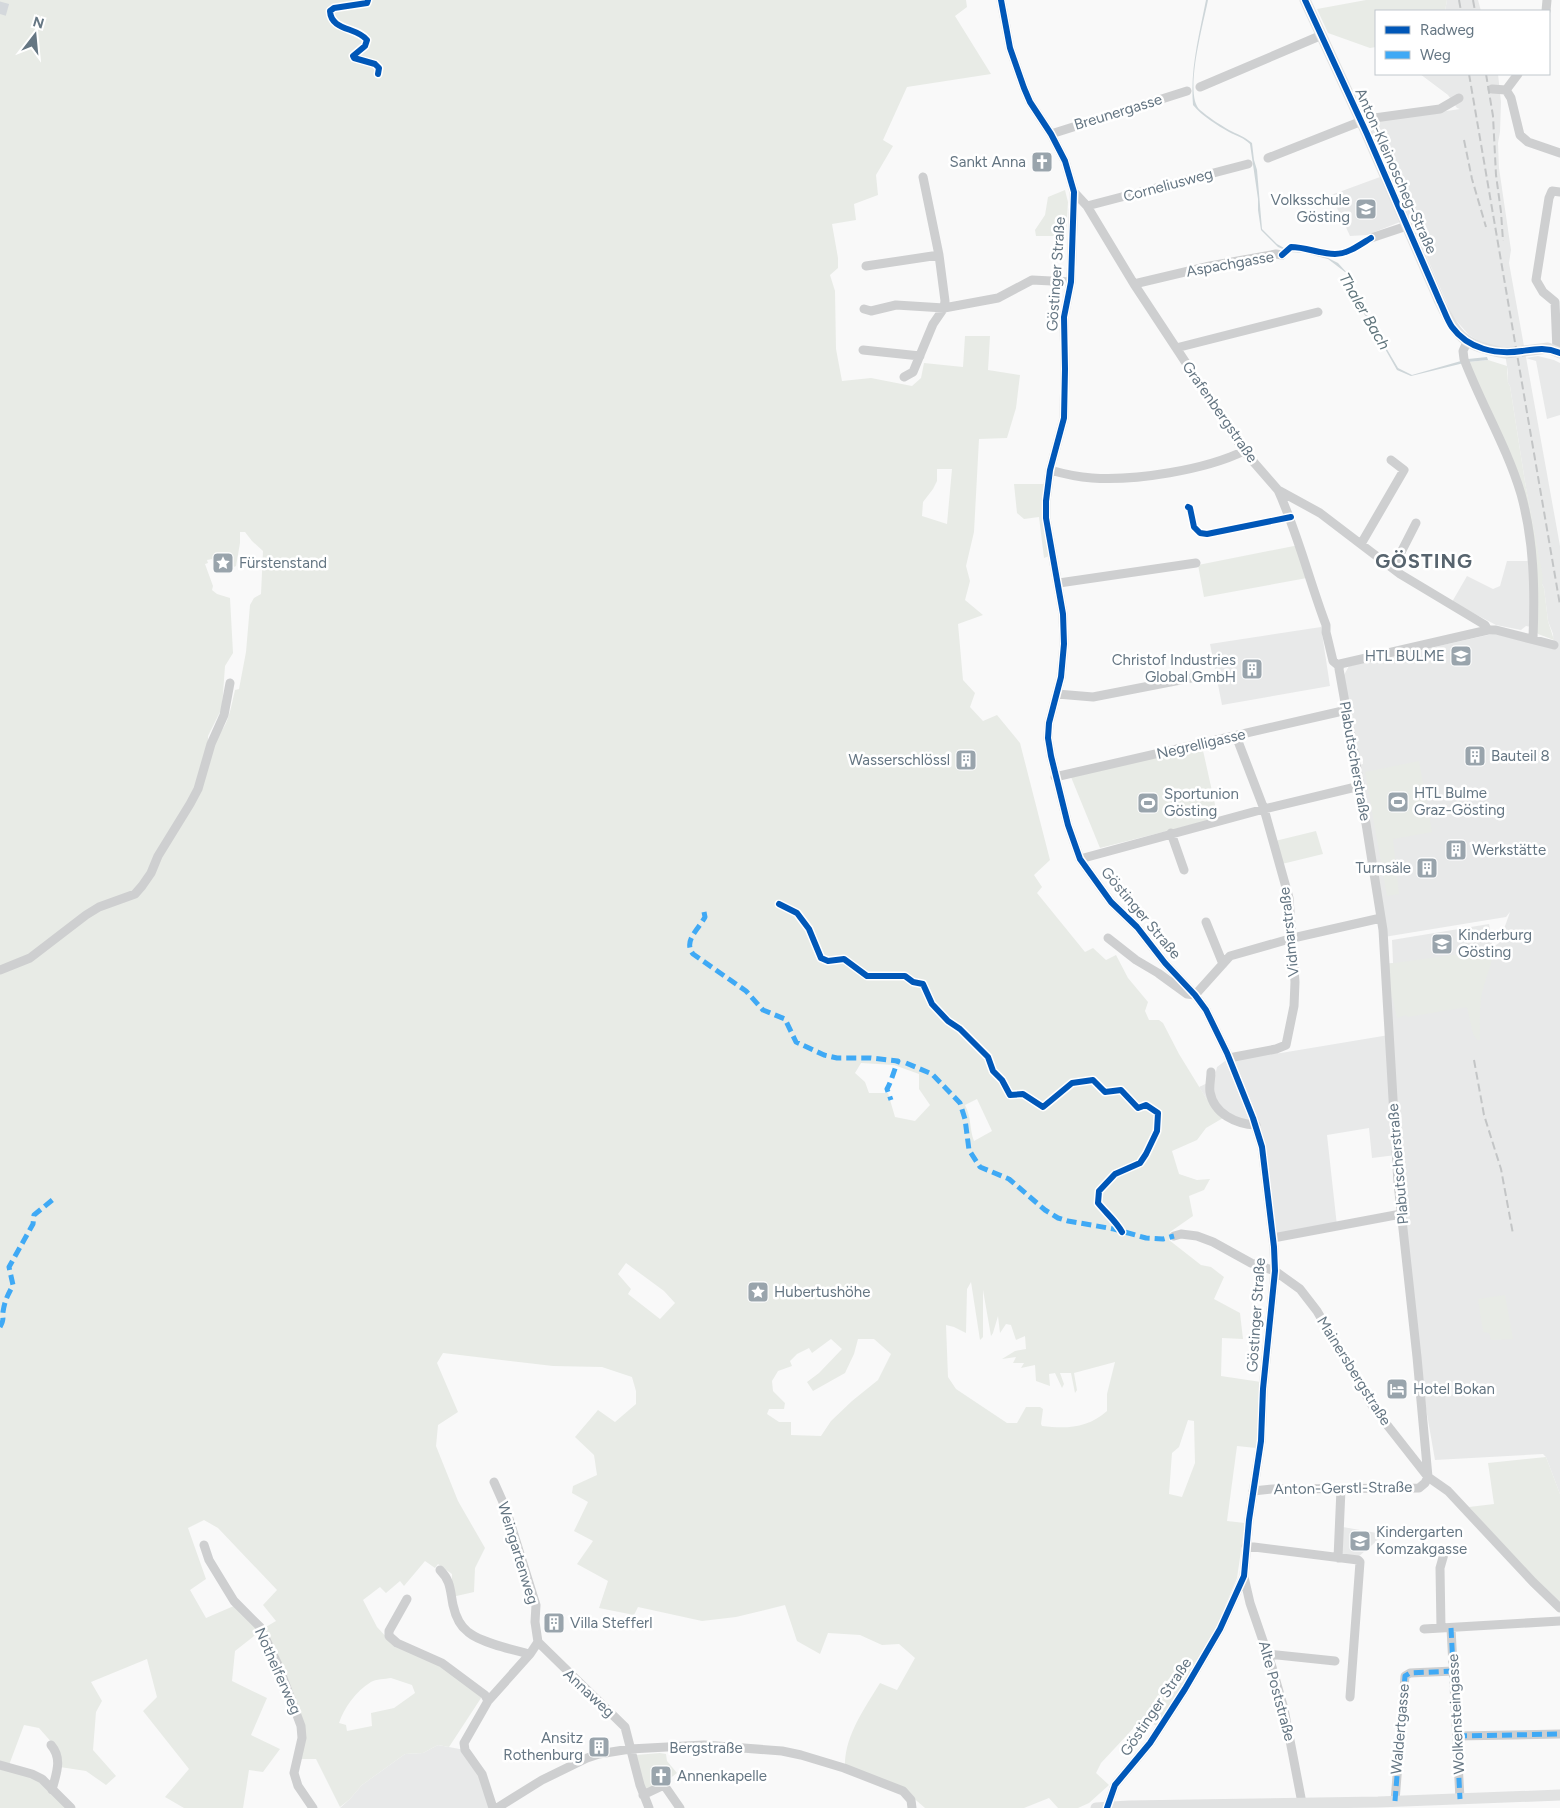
<svg xmlns="http://www.w3.org/2000/svg" width="1560" height="1808" font-family="Figtree,sans-serif">
	<style>
		.built { fill: #e8e9e9 }
		.green { fill: #e8ebe6; fill-rule: evenodd }
		.water { fill: #ced6d9 }
		.lines { fill: none; stroke-linecap: round; stroke-linejoin: round }
		.major-tunnel { stroke: #d4d8dc; stroke-width: 11; stroke-dasharray: 11 5.5; stroke-linecap: butt }
		.highway-tunnel { stroke: #d4d8dc; stroke-width: 12; stroke-dasharray: 12 6; stroke-linecap: butt }
		.minor { stroke: #cecfd0; stroke-width: 9 }
		.major { stroke: #e1e2e2; stroke-width: 11 }
		.rail { stroke: #c3c5c6; stroke-width: 2; stroke-dasharray: 8 4; stroke-linecap: butt }
		.quiet { stroke: #3fa9f5; stroke-width: 5; stroke-dasharray: 10 5; stroke-linecap: butt }
		.cycleway-casing { stroke: #fff; stroke-width: 9 }
		.cycleway { stroke: #0057b8; stroke-width: 6 }
		.labels { text-anchor: middle; stroke-width: 5; stroke-linejoin: round; paint-order: stroke }
		.street-label { font-size: 15px; fill: #657683; stroke: #fff }
		.poi-label { font-size: 15px; fill: #657683; stroke: #fff; text-anchor: start }
		.water-label { font-size: 16px; font-style: italic; fill: #60757c; stroke: #fff }
		.district-label { font-size: 20px; font-weight: bold; letter-spacing: 1px; fill: #57646e; stroke: #fff }
	</style>
	<rect width="100%" height="100%" fill="#f9f9f9"/>
	<path class="built" d="M1447,0H1478L1481,11H1445Z
		M1420,74H1498L1501,102L1500,132L1498,143L1499,168L1511,250L1509,263L1560,546V1494L1546,1457L1543,1454L1435,1460L1417,1357L1396,1155L1372,1158L1369,1128L1327,1135L1337,1226L1273,1238L1266,1177L1253,1128L1206,1098L1199,1087L1214,1080L1217,1067L1229,1058L1281,1053L1389,1035L1385,964L1393,963L1392,940L1489,924L1493,947L1499,943L1510,912L1506,917L1384,937L1356,766L1363,764V759H1358L1344,675L1349,666L1488,635L1496,634L1554,649L1553,634L1548,621L1544,588L1542,584V577L1525,482L1510,386L1508,383V373L1504,347H1496L1479,341L1469,335L1453,317L1370,127L1373,122L1460,109L1457,108L1448,95Z
		M1380,177L1400,222L1367,235L1350,236L1331,195Z
		M1538,356L1554,360L1560,363V415L1547,419L1536,361L1526,358Z
		M1535,557L1537,628L1526,626L1521,630L1496,625L1452,602L1467,576L1493,589L1500,586L1507,561H1527Z
		M1321,627L1330,686L1222,705L1210,644Z
		M1343,1527L1377,1533L1378,1527L1392,1528L1358,1557L1342,1555Z
		M438,1745L465,1750L482,1774L493,1808H340L350,1799L362,1785L405,1754L423,1753Z"/>
	<path class="green" d="M0,0H966L967,7L955,16L991,74L907,87L883,140L893,146L876,175L878,195L854,204L856,220L832,224L838,258V268L830,275L835,291L836,349L842,381L871,378L912,386L921,378L924,363L963,367L965,336H990L988,370L1020,375L1016,408L1007,438L979,439L974,532L966,566L970,581L965,600L983,615L958,624L963,680L975,693L970,707L983,721L997,715L1020,743L1050,860L1034,875L1042,887L1037,893L1085,952L1093,948L1106,960L1116,955L1128,978L1148,1002L1145,1011L1149,1020H1159L1163,1023L1179,1054L1206,1098L1215,1101L1223,1118L1206,1128L1197,1140L1172,1151L1179,1174L1197,1180L1210,1179L1204,1190L1189,1196L1193,1216L1170,1232L1169,1240L1201,1265L1211,1267L1224,1277L1214,1299L1240,1313L1243,1339L1222,1338L1221,1376L1261,1382L1256,1448L1237,1446L1227,1521L1245,1523L1237,1578L1214,1633L1188,1678L1157,1726L1142,1719L1101,1763L1096,1773L1109,1785L1089,1803L1078,1808H1058L1049,1798L1024,1808H925L902,1788L845,1767C844,1736 865,1708 880,1683L897,1690L915,1658L899,1644L882,1645L860,1635L828,1633L820,1654L797,1641L785,1605L736,1617L702,1621L638,1607L634,1615L599,1608L608,1581L577,1564L593,1541L574,1531L588,1502L572,1493L573,1486L597,1475L594,1455L575,1437L598,1410L615,1422L636,1404V1391L632,1377L602,1367L553,1366L443,1353L437,1363L458,1412L438,1425L436,1446L458,1501L485,1548L475,1568L474,1592L452,1597V1574L438,1564L435,1568L425,1561L404,1586L400,1581L386,1593L380,1587L363,1600L377,1627L391,1642L445,1667L483,1695L449,1747L438,1745L423,1753L405,1754L362,1785L350,1799L340,1807L316,1759H299L304,1741L264,1628L276,1621L263,1605L277,1590L218,1528L204,1520L188,1528L206,1579L190,1590L206,1618L236,1605L259,1632L235,1651L232,1681L267,1698L251,1735L280,1749L263,1772L249,1770L243,1808H184L165,1797L189,1769L143,1711L157,1697L147,1659L91,1682L102,1701L96,1712L93,1750L116,1776L106,1785L86,1771L60,1767V1752L39,1728L24,1725L9,1765L45,1785L68,1808H0ZM937,469H952L947,524L922,516L923,502L933,489L937,481ZM240,532H245L252,541L263,551L261,594L254,598L250,605L246,652L239,689L235,690C230,711 228,732 208,743V736L222,708L225,666L233,653L230,598L217,594L212,590L213,586L205,564L208,563L207,560L212,559L213,562L222,555L228,557L234,567L236,566L240,543ZM861,1063L894,1065L919,1074V1089L930,1105L915,1121L895,1117L888,1093H869L865,1082L855,1073ZM977,1099L992,1131L974,1141C969,1128 972,1119 965,1105ZM626,1263L664,1291L675,1303L660,1319L628,1294L631,1289L618,1274ZM971,1282L980,1340L983,1337V1290L991,1336L993,1333L998,1316L1000,1333L1006,1324L1011,1325L1016,1340L1025,1336L1026,1349L1015,1351L1002,1359L1016,1357L1013,1363H1024L1021,1368L1035,1365L1036,1381L1050,1386L1049,1374L1055,1373L1062,1388L1064,1384L1060,1373H1071L1075,1393L1077,1390L1074,1373L1115,1362L1107,1394V1411C1088,1428 1067,1429 1042,1426L1041,1424L1043,1409L1040,1407H1026L1017,1423H1007L956,1389L948,1377L946,1325L954,1327L966,1333L967,1289ZM831,1339L842,1349L819,1373L807,1382L813,1391L845,1373L854,1354L858,1339H874L891,1354L878,1380L852,1401L831,1421L821,1436L791,1435V1422H779L767,1414L769,1409H784L785,1403L773,1391L772,1381L778,1371L792,1366L790,1361L797,1354L809,1348L812,1353ZM1188,1420L1194,1421L1195,1463L1182,1497L1169,1494L1172,1453L1179,1447ZM391,1678L412,1685L415,1693L394,1708L371,1713L372,1726L347,1731L346,1725L339,1723C344,1708 356,1691 371,1682C376,1679 385,1679 391,1678Z
		M1366,0H1447L1445,11H1376V47L1370,48L1328,33L1317,9Z
		M1065,190L1068,202L1066,236H1036L1035,230L1045,215L1048,197Z
		M1488,360L1507,366L1508,383L1510,386L1525,482L1543,578L1542,584L1544,588L1548,621L1554,640L1538,634L1536,631L1532,529L1468,362Z
		M1014,484H1044L1042,499L1049,556L1044,558L1039,517L1024,519L1017,513Z
		M1294,546H1296L1307,578L1204,597L1198,565Z
		M1202,746L1218,818L1100,848L1071,777Z
		M1419,761L1432,832L1393,839L1399,894L1387,896L1365,772Z
		M1316,831L1323,854L1282,864L1275,841Z
		M1493,948C1494,960 1485,979 1482,993C1479,1008 1480,1025 1480,1040H1477L1473,1034L1467,1007L1408,1017L1406,1015L1397,1018L1392,996L1388,994L1387,964L1489,950Z
		M1505,1295L1513,1339L1491,1340L1489,1333L1483,1332L1478,1299Z
		M1546,1457L1560,1494V1602L1530,1574L1469,1507L1494,1504L1488,1463Z
		M660,1753L666,1754L667,1761L677,1773L664,1783L644,1792L636,1755Z"/>
	<path class="water" d="M1206,0H1208C1204,21 1183,96 1200,110C1208,117 1219,124 1229,130C1237,134 1245,137 1252,143L1254,160L1257,170L1262,229L1277,244L1284,248L1291,251L1320,254L1338,263L1347,273L1362,309L1380,331L1385,346L1398,368L1412,375L1468,359L1487,357L1488,360L1468,362L1411,376L1397,370L1384,347L1378,332L1361,310L1345,272L1328,259L1305,253L1290,252L1278,247L1261,230L1258,210V199L1250,144C1244,138 1237,136 1229,132C1217,125 1202,116 1193,105C1190,69 1199,36 1206,0Z"/>
	<g class="lines">
		<path class="major-tunnel" d="M1505,353L1524,351"/>
		<path class="highway-tunnel" d="M0,14L4,0"/>
		<path class="minor" d="M1001,0L1010,48L1024,88L1030,102L1051,134L1065,161L1074,192L1071,282L1064,317L1065,369L1064,418L1050,470L1046,501V518L1063,614L1064,644L1061,677L1049,723L1048,738L1051,756L1068,825L1080,859L1111,902L1137,927L1165,963L1195,995L1206,1010L1227,1053L1253,1118L1262,1147L1274,1247L1275,1271L1263,1389L1261,1441L1249,1520L1244,1576L1220,1629L1185,1689L1150,1743L1115,1785L1107,1808
			M1546,11L1547,0
			M1200,87L1322,35
			M1492,89L1506,90L1511,98L1520,135L1528,142L1560,153
			M1506,90L1518,74
			M1051,134L1187,91
			M1268,158L1367,119L1440,109L1459,98
			M1074,192L1087,206L1134,284L1244,451L1278,490L1320,513L1400,574L1485,625L1488,630
			M1087,206L1248,164
			M1371,238L1407,226
			M866,266L939,255
			M1134,284L1210,266L1276,254L1282,255
			M864,309L871,311L896,305L944,308L998,298L1032,280L1071,282
			M1467,342L1463,351L1464,359C1481,404 1507,447 1521,494C1534,541 1535,589 1533,638
			M1176,348L1318,312
			M863,350L920,356
			M1557,351L1555,302L1543,292L1536,280L1549,198L1552,191L1560,192
			M904,377L913,372L933,324L944,308L945,301L939,255L923,177
			M1050,470C1064,474 1078,477 1092,478C1135,481 1205,470 1244,451
			M1278,490C1298,534 1309,580 1326,625V632L1333,661L1339,666
			M1361,544L1404,470L1391,460
			M1393,568L1416,523
			M1059,583L1196,563
			M1340,664L1339,669L1360,786L1383,930L1398,1183L1417,1357L1428,1477
			M1340,664L1488,630H1496L1554,645
			M1057,694L1093,697L1201,676
			M1055,777L1347,710
			M1171,833L1184,870
			M1080,859L1264,809L1360,786
			M1206,922L1223,964
			M1108,938L1136,960L1158,973L1187,994L1195,995L1230,956L1293,938L1381,918
			M0,970L30,958L86,915L99,907L135,894L142,886L151,873L158,856L190,804L198,789L211,744L224,715L230,683
			M1229,1058L1276,1049L1286,1045L1294,1006L1295,982L1289,898L1264,809L1236,736
			M1211,1072C1211,1079 1209,1086 1210,1092C1214,1114 1236,1124 1256,1125
			M1174,1236L1181,1234L1197,1236L1213,1242L1251,1263L1275,1271L1300,1289L1317,1311L1373,1407L1428,1477L1448,1491L1533,1582L1560,1608
			M1273,1238L1401,1214
			M1253,1491L1273,1489L1419,1488L1425,1483L1428,1477
			M204,1545L209,1560L234,1601L260,1627L279,1667L301,1726L302,1738L294,1773L298,1786L313,1808
			M1246,1546L1358,1560L1360,1562L1350,1697
			M1338,1558L1341,1489
			M440,1570C451,1581 450,1590 453,1605C455,1614 460,1626 468,1632C481,1643 514,1650 530,1654
			M1244,1577L1250,1603L1272,1667L1284,1709L1302,1803
			M407,1599L389,1631V1636L397,1643L442,1663L485,1695L488,1701
			M1441,1628L1440,1568L1444,1554
			M1451,1628L1460,1799
			M1424,1629L1560,1621
			M538,1642L625,1727L640,1785L649,1808
			M1268,1654L1335,1661
			M1457,1736L1560,1734
			M51,1745C63,1759 56,1774 52,1790
			M0,1765L32,1774L42,1779L71,1808
			M643,1795L664,1785L680,1808
			M1395,1801L1405,1676L1410,1673L1453,1671
			M493,1808L482,1774L465,1750L464,1743L488,1701L530,1654L538,1642L535,1622L536,1605L506,1509L494,1482
			M497,1808L542,1780L587,1758L599,1754L630,1749L704,1745L782,1751L801,1755L844,1768L903,1791L911,1800L912,1808"/>
		<path class="major" d="M1305,0L1367,134L1440,302C1457,338 1465,346 1505,353
			M1524,351L1548,348L1560,353
			M1096,1808L1129,1806L1378,1802L1560,1795"/>
		<path class="rail" d="M1459,0L1461,11
			M1473,0L1475,11
			M1469,74L1560,605
			M1486,74L1493,116L1496,175L1501,212L1503,241
			M1464,140L1472,179L1486,227
			M1474,1060L1484,1115L1501,1169L1513,1234"/>
		<path class="quiet" d="M704,912L705,917C698,930 683,941 693,954L746,991L763,1010L785,1019L796,1042L824,1055L837,1058H871L898,1061C894,1070 892,1080 887,1089L891,1100
			M906,1063L932,1074L960,1103L965,1119L969,1150L980,1167L1009,1179L1045,1210L1058,1218L1068,1221L1114,1229L1146,1238L1163,1239L1174,1236
			M0,1327C5,1318 2,1320 3,1312C5,1299 8,1295 13,1285L9,1267L33,1224L34,1215L56,1197
			M1451,1628L1460,1799
			M1457,1736L1560,1734
			M1395,1801L1405,1676L1410,1673L1453,1671"/>
		<g class="cycleway-casing">
			<path id="cycleway" d="M368,0L367,3L334,8L330,11C331,31 357,27 367,40L365,46L353,56L354,58L375,64L379,68L378,74
				M1001,0L1010,48L1024,88L1030,102L1051,134L1065,161L1074,192L1071,282L1064,317L1065,369L1064,418L1050,470L1046,501V518L1063,614L1064,644L1061,677L1049,723L1048,738L1051,756L1068,825L1080,859L1111,902L1137,927L1165,963L1195,995L1206,1010L1227,1053L1253,1118L1262,1147L1274,1247L1275,1271L1263,1389L1261,1441L1249,1520L1244,1576L1220,1629L1185,1689L1150,1743L1115,1785L1107,1808
				M1305,0L1367,134L1440,302C1444,310 1447,320 1452,327C1468,349 1496,355 1522,351C1536,349 1546,347 1560,353
				M1282,255L1291,247C1306,247 1320,254 1335,254C1348,254 1361,244 1371,238
				M1188,507L1190,508L1194,527L1200,533L1207,534L1291,517
				M779,904L797,913L809,929L821,958L828,961L844,959L867,976H905L913,982L923,984L932,1004L948,1021L960,1029L988,1057L993,1071L1002,1080L1010,1095L1023,1094L1043,1107L1072,1083L1093,1080L1105,1092L1121,1090L1138,1108L1146,1105L1158,1113L1157,1131L1146,1154L1140,1163L1115,1174L1099,1191L1098,1203C1106,1213 1116,1221 1122,1232"/>
		</g>
		<use href="#cycleway" class="cycleway"/>
	</g>
	<defs>
		<g id="church-square" transform="scale(1.125)"><rect x="-9" y="-9" width="18" height="18" rx="4" fill="#99a4ac" stroke="#fff"/><path d="M-1.2-6h2.4v3.5h3.3v2.4h-3.3V6h-2.4V-.1h-3.3v-2.4h3.3Z" fill="#fff"/></g>
		<g id="school-square" transform="scale(1.125)"><rect x="-9" y="-9" width="18" height="18" rx="4" fill="#99a4ac" stroke="#fff"/><path d="M0-5L7-2L0 1L-7-2ZM-4 1L0 2.5L4 1V4Q0 6-4 4Z" fill="#fff"/></g>
		<g id="sight-square" transform="scale(1.125)"><rect x="-9" y="-9" width="18" height="18" rx="4" fill="#99a4ac" stroke="#fff"/><path d="M0-6L1.8-2.2L6-1.7L2.9 1.2L3.7 5.4L0 3.3L-3.7 5.4L-2.9 1.2L-6-1.7L-1.8-2.2Z" fill="#fff"/></g>
		<g id="building-square" transform="scale(1.125)"><rect x="-9" y="-9" width="18" height="18" rx="4" fill="#99a4ac" stroke="#fff"/><path d="M-4-6H4V6H1V3H-1V6H-4ZM-2.5-4.3h1.7v1.8h-1.7ZM.8-4.3h1.7v1.8H.8ZM-2.5-1h1.7V.8h-1.7ZM.8-1h1.7V.8H.8Z" fill="#fff"/></g>
		<g id="stadium-square" transform="scale(1.125)"><rect x="-9" y="-9" width="18" height="18" rx="4" fill="#99a4ac" stroke="#fff"/><path d="M0-5a6.5 5 0 1 0 0 10a6.5 5 0 1 0 0-10ZM-3.5-1.8h7v3.6h-7Z" fill="#fff"/></g>
		<g id="hotel-square" transform="scale(1.125)"><rect x="-9" y="-9" width="18" height="18" rx="4" fill="#99a4ac" stroke="#fff"/><path d="M-6-4.5h1.5V1H6V5H4.5V3h-9V5H-6ZM-4 0a1.8 1.8 0 1 1 3.6 0ZM.5 0V-2.5h3Q6-2.5 6 0Z" fill="#fff"/></g>
	</defs>
	<g fill-rule="evenodd">
		<use href="#church-square" x="1042" y="162"/>
		<use href="#school-square" x="1366" y="209"/>
		<use href="#sight-square" x="223" y="563"/>
		<use href="#school-square" x="1461" y="656"/>
		<use href="#building-square" x="1252" y="669"/>
		<use href="#building-square" x="1475" y="756"/>
		<use href="#building-square" x="966" y="760"/>
		<use href="#stadium-square" x="1398" y="802"/>
		<use href="#stadium-square" x="1148" y="803"/>
		<use href="#building-square" x="1456" y="850"/>
		<use href="#building-square" x="1427" y="868"/>
		<use href="#school-square" x="1442" y="944"/>
		<use href="#sight-square" x="758" y="1292"/>
		<use href="#hotel-square" x="1397" y="1389"/>
		<use href="#school-square" x="1360" y="1541"/>
		<use href="#building-square" x="554" y="1623"/>
		<use href="#building-square" x="599" y="1747"/>
		<use href="#church-square" x="661" y="1776"/>
	</g>
	<g class="labels">
		<g class="street-label">
			<text transform="translate(1118 112) rotate(-17)" y="5">Breunergasse</text>
			<text transform="translate(1396 171) rotate(66)" y="5">Anton-Kleinoscheg-Straße</text>
			<text transform="translate(1168 185) rotate(-15)" y="5">Corneliusweg</text>
			<text transform="translate(1230 264) rotate(-10)" y="5">Aspachgasse</text>
			<text transform="translate(1056 274) rotate(-86)" y="5">Göstinger Straße</text>
			<text transform="translate(1220 412) rotate(55)" y="5">Grafenbergstraße</text>
			<text transform="translate(1201 744) rotate(-13)" y="5">Negrelligasse</text>
			<text transform="translate(1355 761) rotate(80)" y="5">Plabutscherstraße</text>
			<text transform="translate(1141 913) rotate(50)" y="5">Göstinger Straße</text>
			<text transform="translate(1289 932) rotate(-96)" y="5">Vidmarstraße</text>
			<text transform="translate(1398 1164) rotate(-95)" y="5">Plabutscherstraße</text>
			<text transform="translate(1256 1315) rotate(-86)" y="5">Göstinger Straße</text>
			<text transform="translate(1354 1371) rotate(58)" y="5">Mainersbergstraße</text>
			<text transform="translate(1343 1488) rotate(-1)" y="5">Anton-Gerstl-Straße</text>
			<text transform="translate(518 1553) rotate(73)" y="5">Weingartenweg</text>
			<text transform="translate(278 1671) rotate(66)" y="5">Nothelferweg</text>
			<text transform="translate(1277 1691) rotate(75)" y="5">Alte Poststraße</text>
			<text transform="translate(589 1693) rotate(43)" y="5">Annaweg</text>
			<text transform="translate(1156 1707) rotate(-56)" y="5">Göstinger Straße</text>
			<text transform="translate(1456 1714) rotate(-93)" y="5">Wolkensteingasse</text>
			<text transform="translate(1400 1729) rotate(-85)" y="5">Waldertgasse</text>
			<text x="706" y="1753">Bergstraße</text>
		</g>
		<g class="poi-label">
			<text x="1026" y="167" text-anchor="end">Sankt Anna</text>
			<text x="1350" y="205" text-anchor="end">Volksschule<tspan x="1350" dy="17">Gösting</tspan></text>
			<text x="239" y="568">Fürstenstand</text>
			<text x="1445" y="661" text-anchor="end">HTL BULME</text>
			<text x="1236" y="665" text-anchor="end">Christof Industries<tspan x="1236" dy="17">Global GmbH</tspan></text>
			<text x="1491" y="761">Bauteil 8</text>
			<text x="950" y="765" text-anchor="end">Wasserschlössl</text>
			<text x="1414" y="798">HTL Bulme<tspan x="1414" dy="17">Graz-Gösting</tspan></text>
			<text x="1164" y="799">Sportunion<tspan x="1164" dy="17">Gösting</tspan></text>
			<text x="1472" y="855">Werkstätte</text>
			<text x="1411" y="873" text-anchor="end">Turnsäle</text>
			<text x="1458" y="940">Kinderburg<tspan x="1458" dy="17">Gösting</tspan></text>
			<text x="774" y="1297">Hubertushöhe</text>
			<text x="1413" y="1394">Hotel Bokan</text>
			<text x="1376" y="1537">Kindergarten<tspan x="1376" dy="17">Komzakgasse</tspan></text>
			<text x="570" y="1628">Villa Stefferl</text>
			<text x="583" y="1743" text-anchor="end">Ansitz<tspan x="583" dy="17">Rothenburg</tspan></text>
			<text x="677" y="1781">Annenkapelle</text>
		</g>
		<g class="water-label">
			<text transform="translate(1365 311) rotate(60)" y="6">Thaler Bach</text>
		</g>
		<g class="district-label">
			<text x="1424" y="568">GÖSTING</text>
		</g>
	</g>
	<rect x="1375" y="10" width="175" height="65" fill="#ffffff" stroke="#c1c8cd"/>
	<rect x="1385" y="26" width="25" height="8" fill="#0057b8" stroke="#c1c8cd"/>
	<text x="1420" y="35" font-size="15" fill="#657683">Radweg</text>
	<rect x="1385" y="51" width="25" height="8" fill="#3fa9f5" stroke="#c1c8cd"/>
	<text x="1420" y="60" font-size="15" fill="#657683">Weg</text>
	<g transform="translate(35 35) rotate(16)" stroke="#ffffff" stroke-width="4" paint-order="stroke">
	<path d="M0-4L9 19L0 12L-9 19Z" fill="#657683"/>
	<text y="-8" font-size="14" font-weight="bold" text-anchor="middle" fill="#657683">N</text>
	</g>
</svg>
